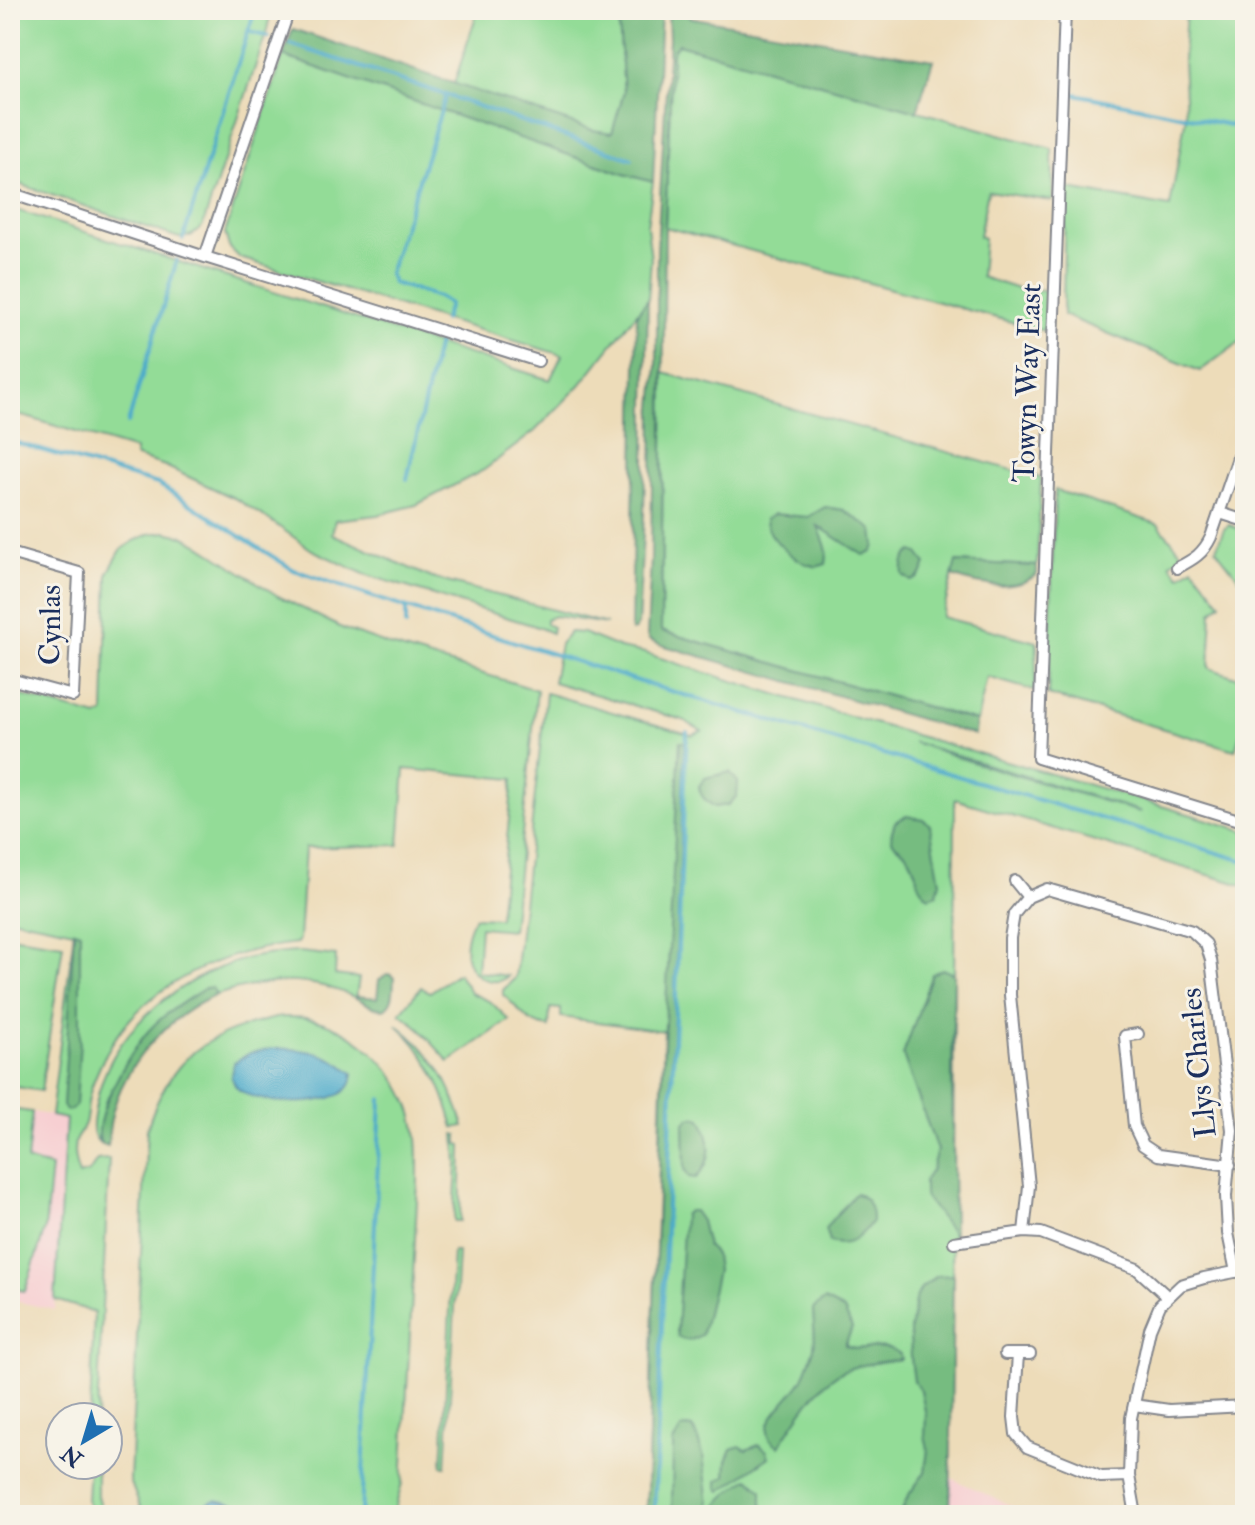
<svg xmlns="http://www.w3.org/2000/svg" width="1255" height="1525" font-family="'IM FELL Double Pica',serif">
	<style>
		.built { fill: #f7cfd2 }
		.green { fill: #93dc97; stroke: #57867a; stroke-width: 2; fill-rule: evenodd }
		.forest { fill: #76bc80; stroke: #48766f; stroke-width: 2 }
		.water { fill: #4baaca; stroke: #336c94; stroke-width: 2 }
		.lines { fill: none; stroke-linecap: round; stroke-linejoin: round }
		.stream { stroke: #4baaca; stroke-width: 4 }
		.street-casing { stroke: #84868c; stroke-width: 14 }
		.street { stroke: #fff; stroke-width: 10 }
		.labels { text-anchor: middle; stroke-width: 6; stroke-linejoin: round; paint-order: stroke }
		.street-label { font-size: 30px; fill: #1b2f5e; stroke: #f7f3e8 }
	</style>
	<rect width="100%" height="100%" fill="#f7f3e8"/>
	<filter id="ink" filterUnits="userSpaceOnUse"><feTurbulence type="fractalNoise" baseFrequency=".0125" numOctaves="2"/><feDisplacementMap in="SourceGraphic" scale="16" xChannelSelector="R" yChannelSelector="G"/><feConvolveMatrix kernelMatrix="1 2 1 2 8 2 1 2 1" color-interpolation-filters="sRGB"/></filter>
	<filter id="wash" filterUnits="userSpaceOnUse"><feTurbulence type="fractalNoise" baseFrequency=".006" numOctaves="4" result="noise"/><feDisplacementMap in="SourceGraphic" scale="32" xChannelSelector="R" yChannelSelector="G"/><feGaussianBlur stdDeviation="1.8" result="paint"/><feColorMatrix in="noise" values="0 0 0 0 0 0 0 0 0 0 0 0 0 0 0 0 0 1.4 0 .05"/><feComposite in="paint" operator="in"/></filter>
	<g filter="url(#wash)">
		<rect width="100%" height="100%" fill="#eddcb9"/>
		<path class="built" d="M10,1108L66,1118L55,1310L10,1300Z
			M951,1478L1031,1515H950Z"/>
		<path class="green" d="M10,10H267L270,16L266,34L203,225C196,234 191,237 179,238L10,181Z
			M478,10H618L624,92L612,134L592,130L454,84Z
			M1186,10H1245V338L1200,371L1063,315L1065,188L1170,207L1186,116L1183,60Z
			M677,43L1052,149L1053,201L988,191L979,236L984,238L981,277L1021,290L1049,291L1044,331L665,227L672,52Z
			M283,56L624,174L653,182L647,226L651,259L648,299L580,385L535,431L484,470L416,505L377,515L335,520L332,534L432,578L607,624L555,616L546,619V624L553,627L552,633L535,626L364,574L312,550L268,519L236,499L165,466L137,457L135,455V450L10,412V208L550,380L562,355L240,258L229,247L225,233Z
			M664,373L1041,478L1037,566L956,562L942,617L1037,642L1035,691L987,677L977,721L661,631Z
			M1055,490L1158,524L1183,554L1170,564L1180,576L1193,567L1221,603L1212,612L1209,668L1245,680V719L1235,750L1048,695Z
			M1229,525L1245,531V586L1216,549L1224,529Z
			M165,532L183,536L198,544L278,596L344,629L391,646L537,690L512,930L480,927L477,972L508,976C494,988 472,977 467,960C463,947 467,928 475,917L499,918L513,779L405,769L399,845L305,848L299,939L297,943C218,951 135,988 101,1064C97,1073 92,1083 90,1093C87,1103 88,1113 85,1123C83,1129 79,1134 76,1139C72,1149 75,1165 79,1175L89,1172L97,1160L109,1159L97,1417H90L94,1312L55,1300L66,1119L51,1116L74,931L10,918V692L97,717L104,713L108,573L121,550L134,541L149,534Z
			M570,632L583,633L620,648L645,653C843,718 1046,770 1245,831V886L955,799C954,1038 953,1276 950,1515H646L664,1031L561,1017V1009L550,1008L549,1027C525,1024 520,1008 503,995V990L515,978L546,693L692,735L702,731L683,720L553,682L560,644ZM913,742L1139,811L1140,812L975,763Z
			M10,936L63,944L41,1091L10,1086Z
			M300,952L336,956L335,975L359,978L356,998C307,975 267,979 216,995L212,988L145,1035L121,1073L105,1102L98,1138L101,1144C88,1135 94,1117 96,1104C109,1031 177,979 245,959C263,954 282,953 300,952Z
			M458,973L471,993L491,1002L509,1020L449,1062L417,1026L400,1013L421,987L430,992Z
			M280,1017C288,1017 297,1017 305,1018C354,1027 397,1067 412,1113C419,1135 418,1159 418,1182L402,1484L393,1515H143L130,1480L147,1129C170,1055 207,1033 280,1017Z
			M396,1024C434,1053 450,1081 464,1126L454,1128C444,1088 427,1051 396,1024Z
			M10,1109L32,1112L27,1161L51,1167L45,1229L25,1291L10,1288Z
			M455,1134L458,1135V1144L462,1145L460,1221H454L457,1163Z
			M453,1252H458L446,1466H442Z
			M89,1465H97V1496L103,1515H91L87,1500Z"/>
		<path class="forest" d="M618,10H661L653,182L624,174L283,56L293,29L592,130L612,133L624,92Z
			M668,10H685L689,17L933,60L917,111L678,44L672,52L665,227L661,631L976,721L975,735L658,644L649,640L647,636L651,559L653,407L657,366V250L669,39Z
			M648,299L644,515L638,625L635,630L631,631L637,314Z
			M825,507L844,510L873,530L875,546L871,553L863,555L818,526C823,541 829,546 826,564C821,565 819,567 814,566C796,563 766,537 766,519L774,514L808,517Z
			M912,551L918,553L926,564C922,573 920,579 911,581L903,575C902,565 903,557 912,551Z
			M956,562L1037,566V574C1015,593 978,585 952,576Z
			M680,741L685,742L654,1515H646L665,1024Z
			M730,772L738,782L737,796L728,805L715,807C706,801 700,797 699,786L705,778Z
			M906,816L923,819L930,825L940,882L937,894L929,897C915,887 918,869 908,856C904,850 897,847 893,842C889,836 893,829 895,822Z
			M74,930L80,932V1040L76,1105L71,1110H66L63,1105Z
			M942,969L954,974L952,1073L954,1235L924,1196V1181L931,1171L937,1150L903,1055L932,974Z
			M387,974L391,975L394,978C393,990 395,1002 384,1009L373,1007L356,998L357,996L377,998L379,980Z
			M205,988H212L216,995C158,1022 109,1079 108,1146L101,1144C90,1119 128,1056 145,1035C161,1015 184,1002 205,988Z
			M695,1117L701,1119C712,1139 714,1161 696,1178L689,1177L685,1170L684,1124L689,1118Z
			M856,1193C869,1200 872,1207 872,1221C861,1237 850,1248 830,1242L825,1230C830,1220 835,1216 842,1209C848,1204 850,1198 856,1193Z
			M688,1211H694L701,1221L707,1246L715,1254L717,1271L702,1334C693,1340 688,1343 678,1337L677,1331L684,1215Z
			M953,1275L950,1515H900L908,1496L925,1472L928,1449L925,1436L926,1416L921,1391L914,1381L911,1359L910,1331L915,1300L921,1288L937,1276Z
			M824,1300L844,1310L852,1328L845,1345C865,1354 881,1340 900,1354L901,1359C884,1362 867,1363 851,1368C820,1377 796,1421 779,1446C746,1427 796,1397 804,1376C807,1367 812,1357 814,1347C816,1335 813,1321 813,1309Z
			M686,1427L692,1428L696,1434L703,1455L709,1504L705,1515H672L673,1442L681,1429Z
			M759,1445L767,1451L769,1457L721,1491L718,1488V1481L726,1476L727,1461L732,1449L740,1446L746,1450Z
			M749,1478L762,1490V1505L774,1515H711C720,1498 734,1488 749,1478Z"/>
		<path class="water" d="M275,1048C309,1050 325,1051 353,1073C352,1080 352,1085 346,1090C327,1107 255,1107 236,1087C236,1087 231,1077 231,1076L234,1063L250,1053Z
			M215,1500L286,1515H195L204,1505Z"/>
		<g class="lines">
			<path class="stream" d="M248,31L268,37
				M290,44L446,95L632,159
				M1070,93L1245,128
				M183,239L255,10
				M444,320L449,304L438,297L393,283L389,274L446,95
				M128,423L177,260
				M10,441L158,484L294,570L382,600L657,687L1245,861
				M407,479L438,342
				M406,625V608
				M361,1515L381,1099
				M654,1515L687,732"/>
		</g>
	</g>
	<g filter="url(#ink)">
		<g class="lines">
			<g class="street-casing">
				<path id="street" d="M1065,10L1038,758L1245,822
					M10,193L205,257L538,361
					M205,257L289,10
					M1220,513L1245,521
					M10,553L79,573L73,696L10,679
					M1177,568C1194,559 1203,554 1211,537L1245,437
					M1015,881L1028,897
					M1138,1034L1125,1036L1134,1126L1143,1145L1158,1155L1230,1165
					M1024,1232L1029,1186L1010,995V938L1014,914L1028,897L1047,889L1192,931L1206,944L1211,960L1232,1130L1226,1196L1228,1233L1236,1272
					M954,1242L1024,1232L1041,1233L1137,1269L1168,1297
					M1005,1354H1030
					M1018,1354L1014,1417L1016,1434L1027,1447L1101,1477L1129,1476
					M1134,1405L1169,1410L1245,1406
					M1136,1515L1129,1476L1131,1418L1150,1329L1160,1305L1181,1285L1204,1278L1245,1270"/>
			</g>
			<use href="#street" class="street"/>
		</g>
	</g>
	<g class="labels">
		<g class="street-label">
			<text transform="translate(1027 383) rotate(-88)" y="10">Towyn Way East</text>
			<text transform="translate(50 625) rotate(-90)" y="10">Cynlas</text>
			<text transform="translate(1198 1063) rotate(-96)" y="10">Llys Charles</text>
		</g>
	</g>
	<rect width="1255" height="1525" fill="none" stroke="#f7f3e8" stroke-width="40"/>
	<g transform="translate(84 1441) rotate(218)"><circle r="38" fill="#f7f3e8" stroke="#9fa5b1" stroke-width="2"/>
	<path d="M0-6L14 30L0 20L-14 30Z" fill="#1f6fb2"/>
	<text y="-12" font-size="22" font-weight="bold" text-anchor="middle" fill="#1b2f5e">N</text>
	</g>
</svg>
